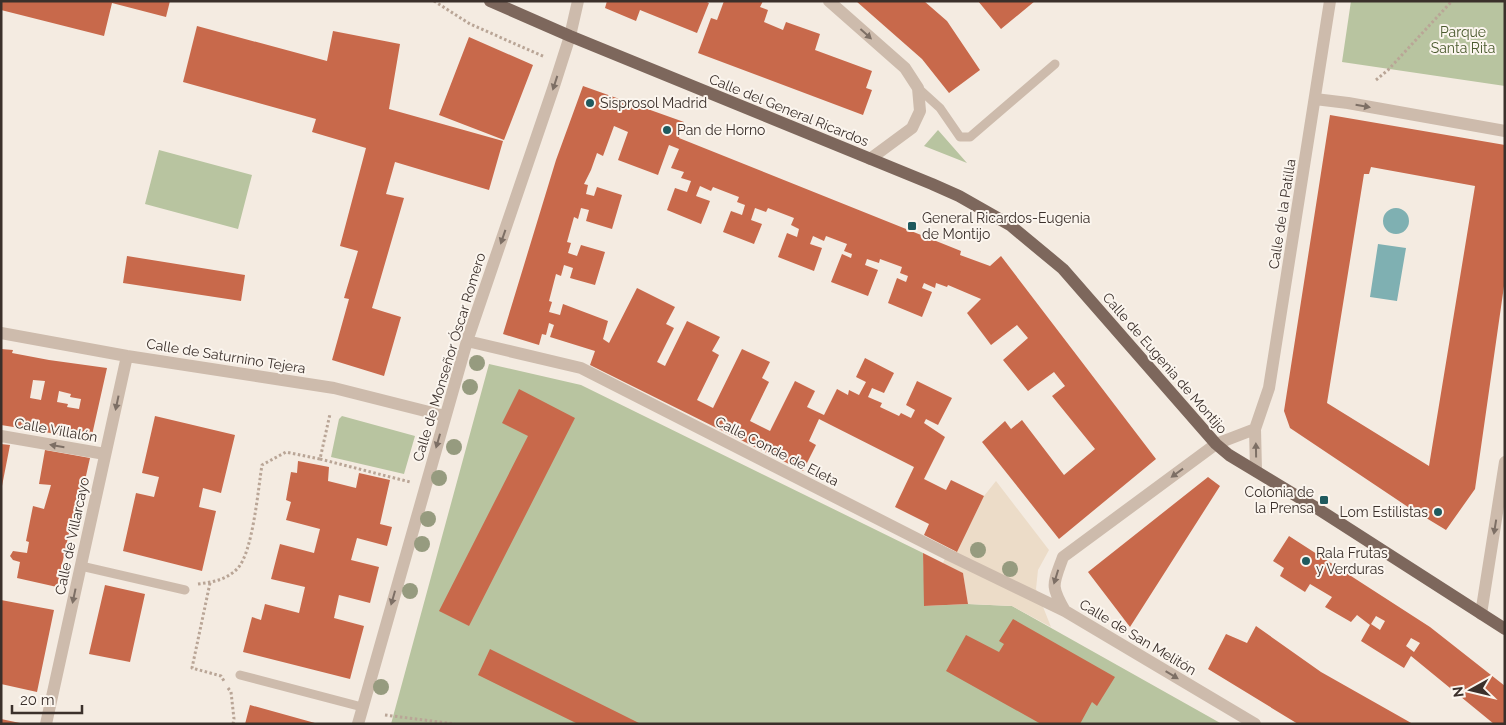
<svg xmlns="http://www.w3.org/2000/svg" width="1506" height="725" font-family="Raleway,sans-serif">
	<style>
		.green { fill: #b8c4a0 }
		.plaza { fill: #ecdcc8 }
		.water { fill: #7fb0b2 }
		.building { fill: #c8694b; fill-rule: evenodd }
		.lines { fill: none; stroke-linecap: round; stroke-linejoin: round }
		.path { stroke: #b9a596; stroke-width: 3; stroke-dasharray: 2.5 2.5; stroke-linecap: butt }
		.lane { stroke: #cdbbac; stroke-width: 9 }
		.street { stroke: #cdbbac; stroke-width: 12 }
		.primary { stroke: #7d675c; stroke-width: 12 }
		.tree { fill: #969b7f }
		.oneway { fill: #7d6f65 }
		.poi-dot { fill: #1f5a5e; stroke: #fbf5ee; stroke-width: 2 }
		.labels { text-anchor: middle; stroke-width: 4; stroke-linejoin: round; paint-order: stroke }
		.park-label { font-size: 14px; fill: #4a5a2e; stroke: #fbf5ee }
		.poi-label { font-size: 14px; fill: #3b302b; stroke: #fbf5ee; text-anchor: start }
		.street-label { font-size: 14px; fill: #3b302b; stroke: #fbf5ee }
	</style>
	<rect width="100%" height="100%" fill="#f4ebe1"/>
	<path class="green" d="M1351,1H1505V86L1342,62Z
		M938,130L967,163L924,146Z
		M159,150L252,175L238,229L145,204Z
		M489,364L581,385L923,553L925,606L968,604L1012,606L1222,724H391Z
		M342,416L415,436L404,474L331,457L339,419Z"/>
	<path class="plaza" d="M996,481L1049,550L1038,570L1036,589L1051,627L1012,606L968,604L963,573L943,563L947,554L957,551L984,496Z"/>
	<path class="water" d="M1383 221a13 13 0 1 1 26 0a13 13 0 1 1-26 0Z
		M1378,244L1406,248L1397,301L1370,297Z"/>
	<path class="building" d="M1,1H170L166,17L112,3L104,36L1,10Z
		M607,1H705L709,3L697,33L640,10L636,21L605,8Z
		M724,1H763L760,7L768,10L764,22L783,30L786,22L820,34L815,50L872,71L866,88L872,90L863,115L698,53L711,18L717,20Z
		M856,1H924L947,21L980,70L949,93L922,59Z
		M978,1H1035L1001,29Z
		M197,26L327,61L333,31L400,44L389,109L503,141L489,190L395,162L386,194L404,198L372,308L401,317L384,376L332,360L349,299L344,298L358,251L340,246L366,148L312,132L316,119L183,82Z
		M469,37L533,65L504,140L439,115Z
		M583,86L684,122L679,138L961,251L960,255L990,266L1001,256L1156,459L1059,539L982,442L1005,421L1011,429L1022,420L1064,475L1095,449L1052,396L1065,386L1054,372L1028,391L1003,360L1028,338L1017,325L991,345L967,313L981,299L948,285L947,287L936,283L935,288L924,283L922,288L932,292L922,317L888,303L897,278L906,282L908,276L900,273L902,267L880,259L879,263L867,259L865,265L878,270L868,296L831,282L842,254L851,258L852,254L844,251L847,244L826,236L824,241L813,236L810,244L822,248L814,271L778,257L787,233L797,237L799,229L791,225L794,218L768,208L766,212L755,208L751,220L762,224L754,244L723,232L731,211L742,215L745,205L737,202L739,197L713,187L711,191L700,186L696,196L710,201L701,224L667,210L675,188L687,192L691,181L681,178L684,172L671,168L679,149L669,145L658,175L618,160L628,132L614,126L603,156L597,153L591,170L584,184L588,185L586,194L594,196L597,187L622,195L612,229L586,221L589,210L581,208L578,219L574,217L567,242L571,243L568,253L577,256L581,245L605,252L595,285L570,278L573,268L564,265L561,276L556,274L549,301L552,302L549,312L560,315L563,304L608,321L603,339L609,343L637,288L675,307L666,324L674,328L657,362L665,366L687,321L720,337L712,351L719,355L697,400L713,408L742,349L770,362L762,378L769,382L750,421L770,431L795,381L815,391L807,407L824,415L837,389L848,395L849,390L859,395L866,382L856,377L865,358L894,373L884,393L872,388L868,397L882,403L880,407L899,416L901,413L911,418L915,410L906,405L917,381L952,398L938,425L926,419L924,423L945,437L924,479L946,490L951,480L984,496L957,552L924,535L929,524L895,507L914,467L819,419L809,441L816,445L803,471L590,365L595,351L550,337L554,325L549,323L546,335L542,334L539,345L503,334L556,160Z
		M1330,115L1505,145V279L1475,489L1446,530L1408,507L1290,428L1284,411ZM1371,167L1475,186L1429,466L1327,403L1364,174H1369Z
		M127,256L245,275L241,301L123,283Z
		M1,349L13,350L12,353L49,360L107,368L92,435L88,437L64,431L63,435L1,425ZM33,380L45,381L41,400L30,398ZM59,391L71,394L70,397L81,399L79,409L67,407L68,404L57,402Z
		M519,389L575,418L469,626L439,611L528,436L502,423Z
		M155,416L235,435L221,493L203,488L199,507L216,511L202,571L123,551L136,493L154,497L159,477L142,473Z
		M1,444L10,445L2,486L1,485Z
		M45,450L90,458L77,516L73,515L57,587L17,578L20,562L13,560L10,556L13,551L27,553L29,542L26,541L33,506L44,509L51,485L39,484Z
		M298,461L329,467L328,481L356,488L359,473L390,480L380,524L392,527L387,546L357,538L351,560L379,567L370,603L339,595L334,618L364,626L350,679L243,652L252,617L261,620L265,604L299,613L305,587L271,579L280,544L314,553L320,529L286,520L291,502L286,500L291,472L297,473Z
		M1208,477L1220,486L1130,627L1088,572Z
		M1289,536L1430,627L1505,686V724H1494L1411,656L1404,668L1361,641L1370,625L1357,615L1351,622L1325,607L1332,597L1310,584L1305,592L1280,576L1284,568L1273,561ZM1376,616L1385,621L1380,630L1371,624ZM1411,638L1420,643L1414,652L1406,646Z
		M923,553L963,573L968,604L924,606Z
		M105,585L145,594L130,662L89,654Z
		M1,600L54,610L37,692L1,684Z
		M1013,619L1115,677L1097,706L1092,702L1080,724H1041L946,671L966,635L999,652L1004,644L999,641Z
		M1256,626L1321,672L1413,724H1298L1208,669L1226,634L1247,643Z
		M490,649L641,724H578L478,675Z
		M250,705L315,723V724H245Z
		M1,719L20,723V724H1Z"/>
	<g class="lines">
		<path class="path" d="M434,1L470,24L545,57
			M1376,80L1388,70L1452,1
			M320,459L410,482
			M210,583L192,668L221,676L224,681
			M198,584C213,582 226,580 237,569C253,553 258,489 262,465L286,452L320,459L330,414
			M228,688L231,692L234,719L233,724
			M385,715L455,724"/>
		<path class="lane" d="M918,88L940,108L960,137H970L1055,64
			M81,566L185,590
			M240,675L362,707"/>
		<path class="street" d="M829,1L905,68L918,88L920,111L912,128L870,159
			M1315,99L1348,103L1505,131
			M1,333L127,356L334,388L445,416
			M467,341L581,368L947,554L1065,611
			M1,436L105,454
			M1256,471L1255,429L1269,388L1330,1
			M1481,614L1505,462
			M46,724L127,356
			M358,724L467,341L554,86L570,36L578,1
			M1255,724L1065,611C1050,585 1053,585 1063,557L1216,444L1255,429"/>
		<path class="primary" d="M490,1L570,36L932,184L959,196L1010,225L1063,269L1216,444L1229,455L1318,509L1505,629"/>
	</g>
	<g class="tree">
		<circle cx="477" cy="363" r="8"/>
		<circle cx="470" cy="387" r="8"/>
		<circle cx="454" cy="447" r="8"/>
		<circle cx="439" cy="478" r="8"/>
		<circle cx="428" cy="519" r="8"/>
		<circle cx="422" cy="544" r="8"/>
		<circle cx="978" cy="550" r="8"/>
		<circle cx="1010" cy="569" r="8"/>
		<circle cx="410" cy="591" r="8"/>
		<circle cx="381" cy="687" r="8"/>
	</g>
	<defs><path id="oneway-solid" d="M-6-.8H1V-3.2L6.5 0L1 3.2V.8H-6Z" transform="scale(1.25)"/></defs>
	<g class="oneway">
		<use href="#oneway-solid" transform="translate(866 34) rotate(42)"/>
		<use href="#oneway-solid" transform="translate(555 83) rotate(108)"/>
		<use href="#oneway-solid" transform="translate(1363 106) rotate(10)"/>
		<use href="#oneway-solid" transform="translate(503 237) rotate(109)"/>
		<use href="#oneway-solid" transform="translate(117 403) rotate(102)"/>
		<use href="#oneway-solid" transform="translate(438 441) rotate(106)"/>
		<use href="#oneway-solid" transform="translate(57 446) rotate(-170)"/>
		<use href="#oneway-solid" transform="translate(1256 450) rotate(-91)"/>
		<use href="#oneway-solid" transform="translate(1177 473) rotate(144)"/>
		<use href="#oneway-solid" transform="translate(1495 527) rotate(99)"/>
		<use href="#oneway-solid" transform="translate(1056 577) rotate(107)"/>
		<use href="#oneway-solid" transform="translate(74 596) rotate(102)"/>
		<use href="#oneway-solid" transform="translate(393 598) rotate(106)"/>
		<use href="#oneway-solid" transform="translate(1172 675) rotate(31)"/>
	</g>
	<g class="poi-dot">
		<circle cx="590" cy="103" r="5"/>
		<circle cx="667" cy="130" r="5"/>
		<rect x="907" y="221" width="10" height="10" rx="2.5"/>
		<rect x="1319" y="495" width="10" height="10" rx="2.5"/>
		<circle cx="1438" cy="512" r="5"/>
		<circle cx="1306" cy="561" r="5"/>
	</g>
	<g class="labels">
		<g class="park-label">
			<text x="1463" y="37">Parque<tspan x="1463" dy="16">Santa Rita</tspan></text>
		</g>
		<g class="poi-label">
			<text x="600" y="108">Sisprosol Madrid</text>
			<text x="677" y="135">Pan de Horno</text>
			<text x="922" y="223">General Ricardos-Eugenia<tspan x="922" dy="16">de Montijo</tspan></text>
			<text x="1314" y="497" text-anchor="end">Colonia de<tspan x="1314" dy="16">la Prensa</tspan></text>
			<text x="1428" y="517" text-anchor="end">Lom Estilistas</text>
			<text x="1316" y="558">Rala Frutas<tspan x="1316" dy="16">y Verduras</tspan></text>
		</g>
		<g class="street-label">
			<text transform="translate(789 110) rotate(22)" y="5">Calle del General Ricardos</text>
			<text transform="translate(1282 214) rotate(-81)" y="5">Calle de la Patilla</text>
			<text transform="translate(226 356) rotate(9)" y="5">Calle de Saturnino Tejera</text>
			<text transform="translate(449 357) rotate(-73)" y="5">Calle de Monseñor Óscar Romero</text>
			<text transform="translate(1165 363) rotate(49)" y="5">Calle de Eugenia de Montijo</text>
			<text transform="translate(56 430) rotate(10)" y="5">Calle Villalón</text>
			<text transform="translate(777 451) rotate(27)" y="5">Calle Conde de Eleta</text>
			<text transform="translate(72 536) rotate(-78)" y="5">Calle de Villarcayo</text>
			<text transform="translate(1138 637) rotate(31)" y="5">Calle de San Melitón</text>
		</g>
	</g>
	<rect width="1506" height="725" fill="none" stroke="#3b302b" stroke-width="5"/>
	<g transform="translate(1471 690) rotate(262)" stroke="#fbf5ee" stroke-width="4" paint-order="stroke">
	<path d="M0-4L9 19L0 12L-9 19Z" fill="#3b302b"/>
	<text y="-8" font-size="14" font-weight="bold" text-anchor="middle" fill="#3b302b">N</text>
	</g>
	<path d="M12 705v8h70v-8" fill="none" stroke="#3b302b" stroke-width="2.5"/>
	<text x="20" y="705" font-size="15" fill="#3b302b" stroke="#fbf5ee" stroke-width="4" paint-order="stroke">20 m</text>
</svg>
